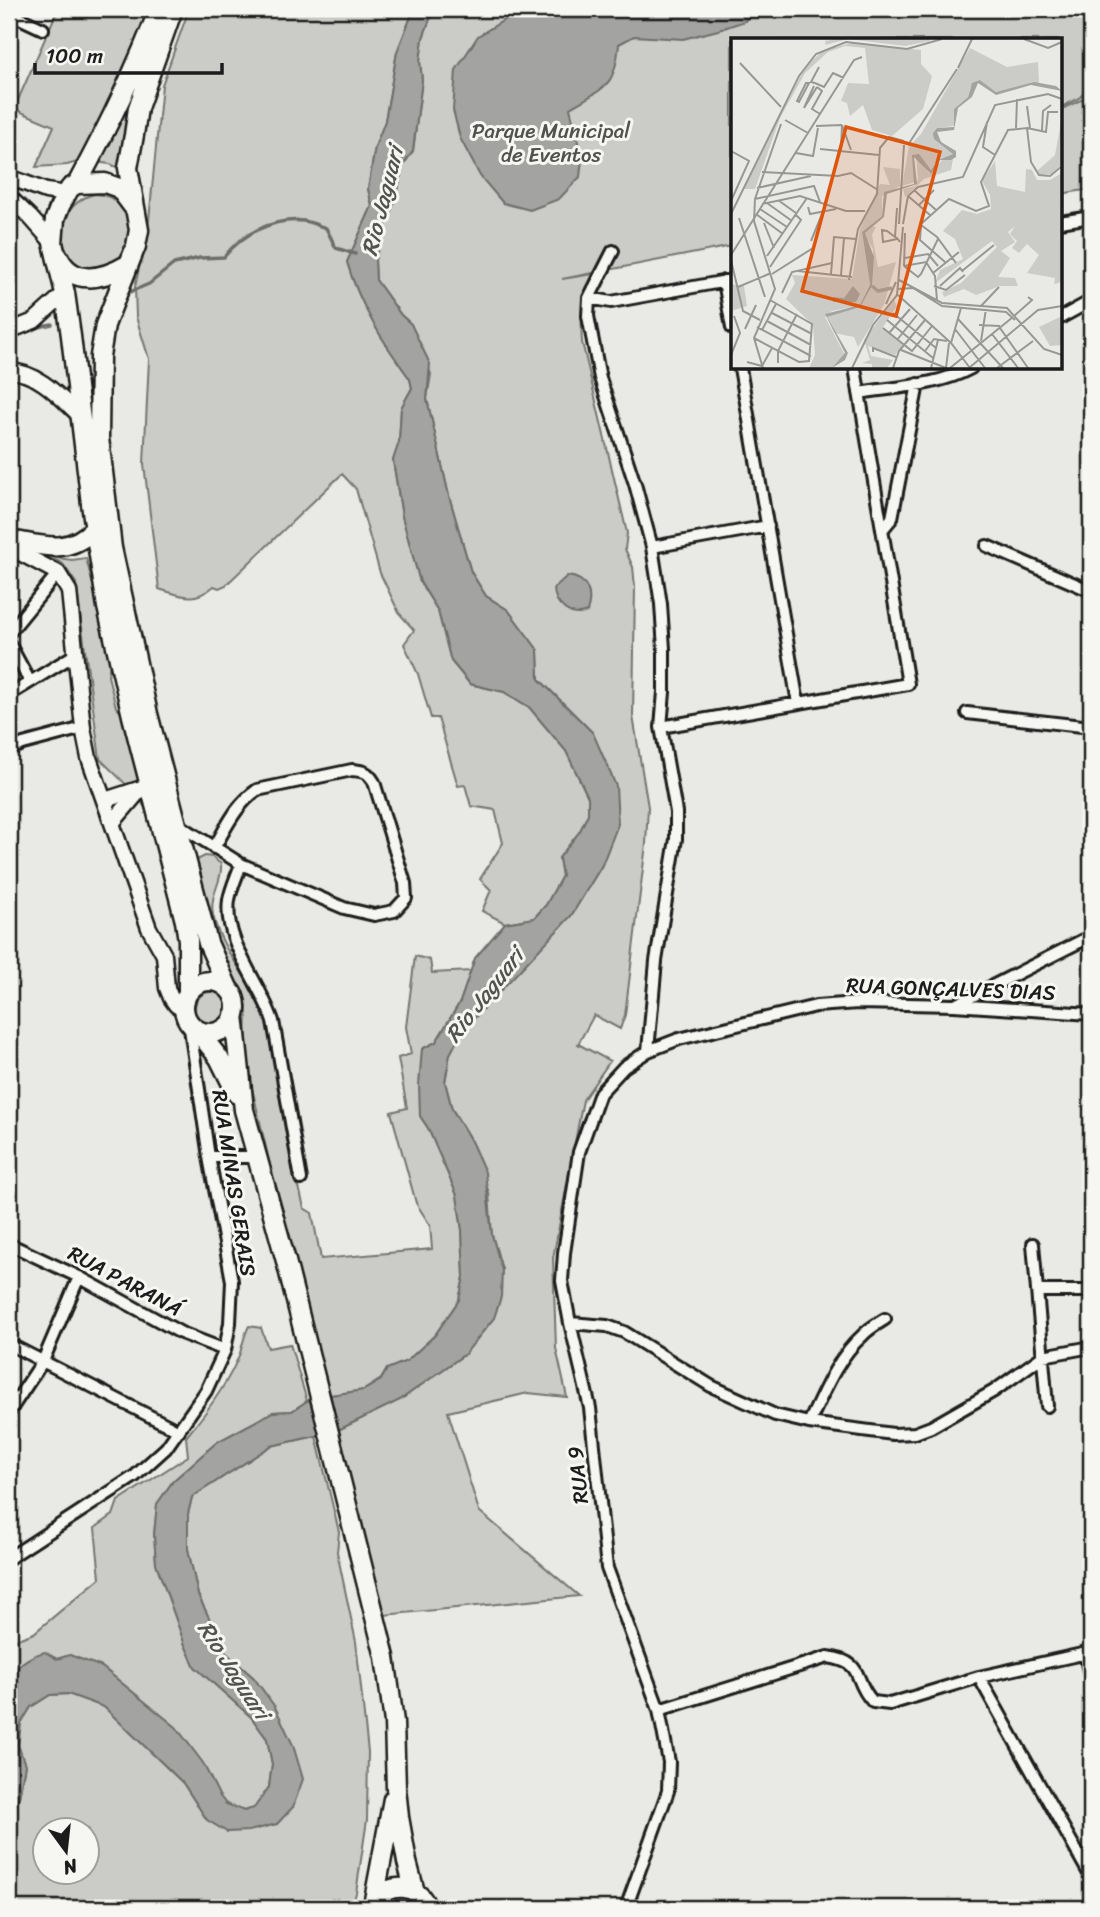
<svg xmlns="http://www.w3.org/2000/svg" width="1100" height="1917" font-family="Sriracha,sans-serif">
	<style>
		.green { fill: #cbcbc7; stroke: #747472; stroke-width: 2; fill-rule: evenodd }
		.water { fill: #a3a3a1; stroke: #6d6d6c; stroke-width: 2 }
		.lines { fill: none; stroke-linecap: round; stroke-linejoin: round }
		.stream { stroke: #6d6d6c; stroke-width: 3.5 }
		.minor-casing { stroke: #1c1c1c; stroke-width: 16 }
		.tertiary-casing { stroke: #1c1c1c; stroke-width: 19 }
		.primary-casing { stroke: #1c1c1c; stroke-width: 23 }
		.minor { stroke: #f6f6f2; stroke-width: 10 }
		.tertiary { stroke: #f6f6f2; stroke-width: 14 }
		.primary { stroke: #f6f6f2; stroke-width: 18 }
		.labels { text-anchor: middle; stroke-width: 6; stroke-linejoin: round; paint-order: stroke }
		.park-label { font-size: 21px; fill: #51514f; stroke: #f6f6f2 }
		.street-label { font-size: 21px; fill: #1c1c1c; stroke: #f6f6f2 }
		.water-label { font-size: 23px; font-style: italic; fill: #525251; stroke: #f6f6f2 }
		.inset-river { fill: none; stroke: #a3a3a1; stroke-width: 3.5 }
		.inset-road { fill: none; stroke: #979795; stroke-width: 2 }
		.view { fill: #de560d; fill-opacity: 0.15; stroke: #de560d; stroke-width: 3.5 }
		.inset-edge { fill: none; stroke: #1c1c1c; stroke-width: 3.5 }
	</style>
	<rect width="100%" height="100%" fill="#e9e9e5"/>
	<filter id="ink" filterUnits="userSpaceOnUse"><feTurbulence type="fractalNoise" baseFrequency=".0143" numOctaves="2"/><feDisplacementMap in="SourceGraphic" scale="14" xChannelSelector="R" yChannelSelector="G"/><feConvolveMatrix kernelMatrix="1 2 1 2 8 2 1 2 1" color-interpolation-filters="sRGB"/></filter>
	<g filter="url(#ink)">
		<path class="green" d="M58,9H150L136,47L81,161L67,165L36,167L54,126L14,109Z
			M189,9H414L397,52L385,121L375,147L368,189L372,206L347,262C360,306 383,342 410,379L412,388L401,408L399,443L393,461L402,516L420,582L438,611L451,661L470,684L504,692L529,707L566,751L588,797V814L580,831L559,858L562,876L546,905L534,918L505,923L482,911L491,890L480,879L503,843L495,810L471,806L465,785L458,786L438,718H431L418,674L404,644L414,630L399,613L380,573L356,489L342,474L226,585L219,588L214,586C194,603 183,596 159,589L144,464L149,359L136,317L135,287L149,220L162,85Z
			M439,9H1091V86L1079,98L1060,108V40H732V246L562,279L593,274C583,297 580,316 582,342L627,533L625,549L633,567L635,587L633,716L648,807L646,844L625,1015L620,1029L594,1015L578,1044L610,1061L583,1100L553,1258L556,1348L567,1397L528,1393L448,1412L479,1511L579,1596L384,1615L334,1432L400,1400L465,1354L502,1270L492,1235L489,1193L471,1141L452,1109L445,1082L450,1054L462,1031L571,916L602,865L593,733L539,679L538,650L508,610L486,596L471,572L449,496L427,399L431,374L411,324L401,315L376,280L375,260L381,237L397,196L402,167L413,151L422,80L420,61L423,38L430,19Z
			M147,72L123,170L110,164L95,162Z
			M1091,89V189L1060,194V110L1081,100Z
			M95,194C139,196 142,257 102,267C89,271 82,270 73,260C50,237 66,200 95,194Z
			M51,557L72,560L86,558L111,656L108,676L116,707L126,718L157,843L146,810L139,797L100,759L76,583L63,564Z
			M205,856L212,857L221,864C223,882 209,894 213,915C221,952 252,979 264,1014C273,1039 274,1068 279,1093C285,1132 295,1170 304,1208L312,1213L321,1259L432,1249L430,1225L416,1203L391,1112L407,1108L398,1058L411,1054L406,1027L415,956L430,960L432,973L471,971L460,1002L436,1042L422,1049L420,1116L428,1128L457,1195L462,1230L464,1277L459,1300L435,1335L407,1361L387,1369L381,1379L364,1390L324,1396L246,1062L247,1006L243,991L212,946L194,867L197,860Z
			M195 1008a16 16 0 1 1 32 0a16 16 0 1 1-32 0Z
			M249,1326L261,1328L268,1348L290,1344L307,1401L292,1411L273,1412L217,1442L173,1481L157,1504L154,1535L156,1563L185,1645L195,1667L251,1717L267,1739L272,1764L269,1787L255,1808L244,1811L226,1804L84,1662L70,1655L57,1659L45,1653C29,1656 16,1665 9,1681V1642L34,1633L100,1578L95,1528L113,1515L118,1501L188,1456L186,1437C206,1413 229,1382 240,1353C243,1344 244,1335 249,1326Z
			M316,1436L339,1532L337,1552L356,1642L368,1752L367,1820L356,1893L351,1908H9V1817L19,1797L25,1765L18,1745L21,1723L31,1707L50,1695L68,1694L104,1707L183,1783L207,1820L293,1807L254,1678L226,1653L198,1595L188,1549V1514L192,1497L271,1446ZM46,1829H88V1871H46Z"/>
		<path class="water" d="M414,9H439L430,19L423,38L420,61L422,80L413,151L402,167L397,196L381,237L375,260L376,280L401,315L411,324L430,364L427,399L449,496L471,572L486,596L508,610L538,650L539,679L593,733L616,786L618,824L602,865L571,916L462,1031L450,1054L445,1082L452,1109L471,1141L485,1172L492,1235L502,1270L501,1297L494,1318L465,1354L400,1400L334,1432L271,1446L192,1497L188,1514V1549L198,1595L226,1653L254,1678L275,1707L293,1745L303,1779L293,1807L277,1824L249,1831L227,1832L207,1820L183,1783L104,1707L68,1694L50,1695L31,1707L21,1723L18,1745L25,1765L19,1797L9,1816V1681C16,1665 29,1656 45,1652L57,1659L70,1655L102,1667L176,1727L203,1763L219,1795L226,1804L244,1811L254,1808L269,1787L272,1764L267,1739L251,1717L195,1667L185,1645L156,1563L154,1535L157,1504L173,1481L217,1442L273,1412L292,1411L307,1401L324,1396L364,1390L381,1380L387,1369L407,1361L435,1335L459,1300L464,1277L462,1230L457,1195L428,1128L420,1116L419,1085L422,1049L436,1042L460,1002L475,958L505,923L534,918L546,905L562,876L559,858L580,831L588,814V797L566,751L529,707L504,692L470,684L451,661L438,611L420,582L402,516L393,460L399,442L401,408L412,388L410,379C383,342 360,306 347,262L372,206L368,189L375,147L385,121L397,52Z
			M522,9H755L745,21L718,30L683,39L634,36L619,44C615,88 605,87 570,108L582,159L580,177L559,199L530,210L503,203L480,176L460,138L453,110L456,70L478,36Z
			M567,576C588,578 593,594 587,612C571,619 554,605 554,588Z"/>
		<g class="lines">
			<path class="stream" d="M125,294L149,284L174,264L200,258L224,257C242,234 274,217 304,221C311,222 319,226 326,228L336,248L355,254
				M35,328L52,324"/>
			<g class="minor-casing">
				<path id="minor" d="M9,13L43,29
					M1060,222L1091,217
					M613,251L589,298L588,316L600,378L635,484L652,547L661,604L664,649V692L661,727L676,812V839L656,961L648,1051
					M724,281L732,328
					M589,298L611,302L732,280
					M1060,318L1091,301
					M740,368L798,703
					M859,393C896,387 938,386 971,368
					M882,530L892,518L918,384
					M987,546L1091,591
					M652,547L768,526
					M9,633L58,573
					M9,643L30,682
					M9,695L76,654
					M967,713L1091,727
					M661,727L908,684L855,368
					M9,750L23,744L83,728
					M176,823L241,864L344,908L374,915L394,911L406,898L405,883L374,782C368,772 364,771 352,770L257,790C236,805 227,826 214,848
					M241,864C237,876 231,888 229,900C223,941 260,982 273,1021L301,1179
					M957,1004L1091,936
					M209,1157H257
					M9,1244L79,1277L181,1333L225,1350
					M1033,1244L1047,1406
					M1037,1291H1091
					M570,1323L607,1326L624,1332L711,1386L775,1415L809,1423L893,1434L915,1433L931,1427L994,1391L1043,1356L1091,1347
					M9,1344L179,1431
					M9,1412L43,1361L79,1277
					M809,1423C823,1394 837,1358 862,1336C868,1329 877,1324 885,1319
					M9,1558L135,1476L166,1448L206,1391L225,1350L230,1323L232,1281L209,1157L189,1022
					M1085,1653L1091,1681
					M979,1677L1091,1877
					M659,1710L828,1657C867,1663 851,1679 873,1702L890,1704L979,1677L1091,1652
					M626,1908L668,1791L669,1762L659,1710L607,1568L590,1408L570,1323L562,1281L564,1253L579,1152L600,1093L624,1067L648,1051L679,1039L816,1006L858,1003L954,1005L1091,1014"/>
			</g>
			<g class="tertiary-casing">
				<path id="tertiary" d="M9,177L46,191L67,194
					M9,197L30,217L53,243
					M9,331L34,321L65,293
					M9,371C39,372 60,397 81,417
					M9,547L58,573L69,591L83,728L89,758L149,928L164,955L167,988L171,998L176,1005L184,1010
					M105,800L151,785
					M113,822L141,789"/>
			</g>
			<g class="primary-casing">
				<path id="primary" d="M173,9L138,108L134,135L128,168L139,230L136,246L105,325L100,356L99,438L112,548L148,714L208,943L228,988
					M77,184C108,127 136,69 159,9
					M134,208L119,188L105,183L77,184L70,188L60,206L55,219L53,243L65,293L71,336L91,504L107,607L132,716L185,921L188,940V993
					M58,256C72,287 103,279 127,265
					M9,540C43,545 67,556 94,529
					M184 1007a26 26 0 1 1 52 0a26 26 0 1 1-52 0Z
					M234,1015L244,1110L286,1261L385,1657L394,1722L396,1788L399,1817L407,1862L415,1892
					M196,1029L219,1058L237,1094
					M374,1900C391,1882 418,1883 427,1908
					M371,1908L374,1900L393,1799"/>
			</g>
			<use href="#minor" class="minor"/>
			<use href="#tertiary" class="tertiary"/>
			<use href="#primary" class="primary"/>
		</g>
	</g>
	<g class="labels">
		<g class="park-label">
			<text x="551" y="138">Parque Municipal<tspan x="551" dy="24">de Eventos</tspan></text>
		</g>
		<g class="street-label">
			<text transform="translate(951 989) rotate(2)" y="7">RUA GONÇALVES DIAS</text>
			<text transform="translate(234 1183) rotate(81)" y="7">RUA MINAS GERAIS</text>
			<text transform="translate(125 1281) rotate(28)" y="7">RUA PARANÁ</text>
			<text transform="translate(578 1475) rotate(-96)" y="7">RUA 9</text>
		</g>
		<g class="water-label">
			<text transform="translate(382 201) rotate(-76)" y="8">Rio Jaguari</text>
			<text transform="translate(484 995) rotate(-52)" y="8">Rio Jaguari</text>
			<text transform="translate(234 1670) rotate(57)" y="8">Rio Jaguari</text>
		</g>
	</g>
	<g transform="translate(731 38)">
		<rect width="331" height="331" fill="#e9e9e5"/>
		<path d="M95,1L96,3L102,1H198L199,3L174,8L117,1L94,7ZM121,5L190,12V26L201,38L192,71L161,98L141,92L132,67L119,78L116,65L110,63L117,45L138,46L134,10L114,8L97,14L74,35L49,80L24,151H13L50,75L75,28L93,12ZM239,10L276,29L307,24L308,45L265,54L249,42L239,50L237,59L223,71V88L206,90L202,95L222,116L206,122L200,132L183,116L184,144L171,148L178,108L190,96ZM331,79V126L320,136L309,137L306,133L324,117ZM185,118L199,136L211,122L222,121L220,132L193,141L174,159L172,151L184,148L187,141ZM264,123L266,148L294,154L295,131L301,132L306,142H319L331,135V244L323,246L324,240L296,235L308,217L296,206L288,215L281,210L286,203L279,196L284,188L277,194L284,204L270,213L279,220L267,239L284,240L287,248H269L245,257L233,251L213,259L211,254L230,245L266,209L261,203L204,245L209,232L232,221L224,201L212,193L231,172L246,176L260,171L259,157L251,143ZM152,129L169,131V148L151,158V178L131,194L139,245L129,267L101,273L94,279L114,317L101,330H78L84,317L82,287L55,261L64,245L61,237L121,241L129,191L149,146L159,147ZM139,188L145,189L141,197L147,229L165,224L153,267L127,309L123,299L103,295L96,279L132,264L141,248L142,211L133,196ZM0,246L13,248L16,268L0,273ZM163,262L166,268L152,289L172,307L164,317L137,308L140,318L162,322L156,330H141V326L131,325L139,322L133,302ZM331,278V307L319,308L308,289Z" fill="#cbcbc7"/>
		<path d="M249,42L265,54L303,44L325,48L331,53L300,47L265,57L247,45L241,59L227,70L223,92L206,94L210,104L225,113V119L220,122H209L200,136L183,119L186,146L156,156L153,179L134,195L143,219L141,248L132,264L129,269L96,279L117,315L114,322L101,330L114,315L94,276L129,267L139,246L131,194L151,178L153,154L183,146L181,117L188,116L200,132L207,122L222,116L203,101L202,95L206,90L223,89V71L237,59L241,45ZM122,248L129,256L125,264H102V259L113,260Z" fill="#a3a3a1"/>
		<path class="inset-river" d="M141,248L147,253L161,250"/>
		<path class="inset-road" d="M293,1L317,10L331,4M9,25L50,69M88,29L80,44L84,45L93,49L102,35L113,40M227,30L241,1M75,45H78L68,64L66,63ZM83,48L73,70L86,49M86,49L91,53L81,71L89,76M296,68L299,90M54,82L77,95M256,84L252,109L264,117M85,88L111,87M285,90L286,61M296,90L315,94L317,74H327M311,92L312,73L320,67M177,107L226,31M89,111L148,117M110,112L111,87L120,112M0,113L18,123L0,163M65,115L82,118L87,90M31,134L107,138L120,135L147,152M26,150L80,138M183,152L205,172M177,158L187,149L232,139L264,67L317,56L331,61M177,158L199,177M24,161L83,148L89,164M47,162L65,175M36,165L61,183M31,166L69,158L115,173H134M188,167L203,152M77,169L79,176L105,171M29,171L56,189M0,176L68,38L85,16L115,4L176,11L211,1M25,176L52,196M8,180L34,259M33,185L43,210M168,186L173,107M172,186L177,158M190,187L206,199L225,225M164,199L166,170M166,201L152,204L151,192L156,193L164,199L166,200L169,204M80,203L95,166M0,217L123,22L131,19M36,218L76,160M174,220L197,216L207,228M0,222L12,273L29,282M214,224L189,202L190,186L218,161L245,173L258,168L250,144L277,92L296,90L300,124L308,137L319,138L331,128M173,228L195,224L204,238L206,262M173,228L174,195M173,228L187,239L190,236M39,229L70,182L65,177M67,233L121,239M231,233L263,207M202,235L228,214M41,236L82,210M100,236L103,199L125,201M190,236L207,201M110,237L113,200M118,242L127,191L146,156L149,110L158,99L173,103M168,242L211,265L276,270L313,311L331,317M203,248L215,252L234,237M209,248L229,230L232,234M7,249L40,235M166,251L182,250L211,268L275,274L284,282M51,255L61,234L101,225M167,257L220,305L239,330M155,266L165,244M250,268L268,249M41,275L81,296M162,275L205,310M283,278L301,262L297,259M227,281L272,330M156,282L202,320M36,283L80,307M248,287L269,288M26,289L80,318M152,290L181,313L201,288M269,290L297,330M14,291L25,267M224,291L254,330M31,292L45,266M158,295L179,271M261,296L287,330M23,300L68,324L78,323L81,286L39,262M166,302L186,277M250,303L255,271M220,305L230,270M170,312L215,330M194,313L203,301L216,303M142,314V310L165,319M0,317L9,295L3,278M16,324L31,328L41,310M47,325V313L66,276M32,330L23,300L44,251L23,183L24,161L50,86M121,330L142,287L166,257L172,189M162,330L168,313L194,282M200,330L207,302M215,330L218,305M219,330L282,279M238,330L307,272L331,268M266,330L302,303"/>
		<path class="view" d="M115,89L209,114L165,278L71,253Z"/>
		<rect width="331" height="331" class="inset-edge"/>
	</g>
	<rect width="1100" height="1917" fill="none" stroke="#f6f6f2" stroke-width="35"/>
	<rect x="18" y="18" width="1065" height="1882" fill="none" stroke="#1c1c1c" stroke-width="2.5" filter="url(#ink)"/>
	<g transform="translate(66 1851) rotate(165)"><circle r="33" fill="#f6f6f2" stroke="#9f9f9c" stroke-width="2"/>
	<path d="M0-5L12 26L0 18L-12 26Z" fill="#1c1c1c"/>
	<text y="-10" font-size="19" font-weight="bold" text-anchor="middle" fill="#1c1c1c">N</text>
	</g>
	<path d="M35 63v10h187v-10" fill="none" stroke="#1c1c1c" stroke-width="3.5"/>
	<text x="46" y="63" font-size="21" fill="#1c1c1c" stroke="#f6f6f2" stroke-width="5" paint-order="stroke">100 m</text>
</svg>
